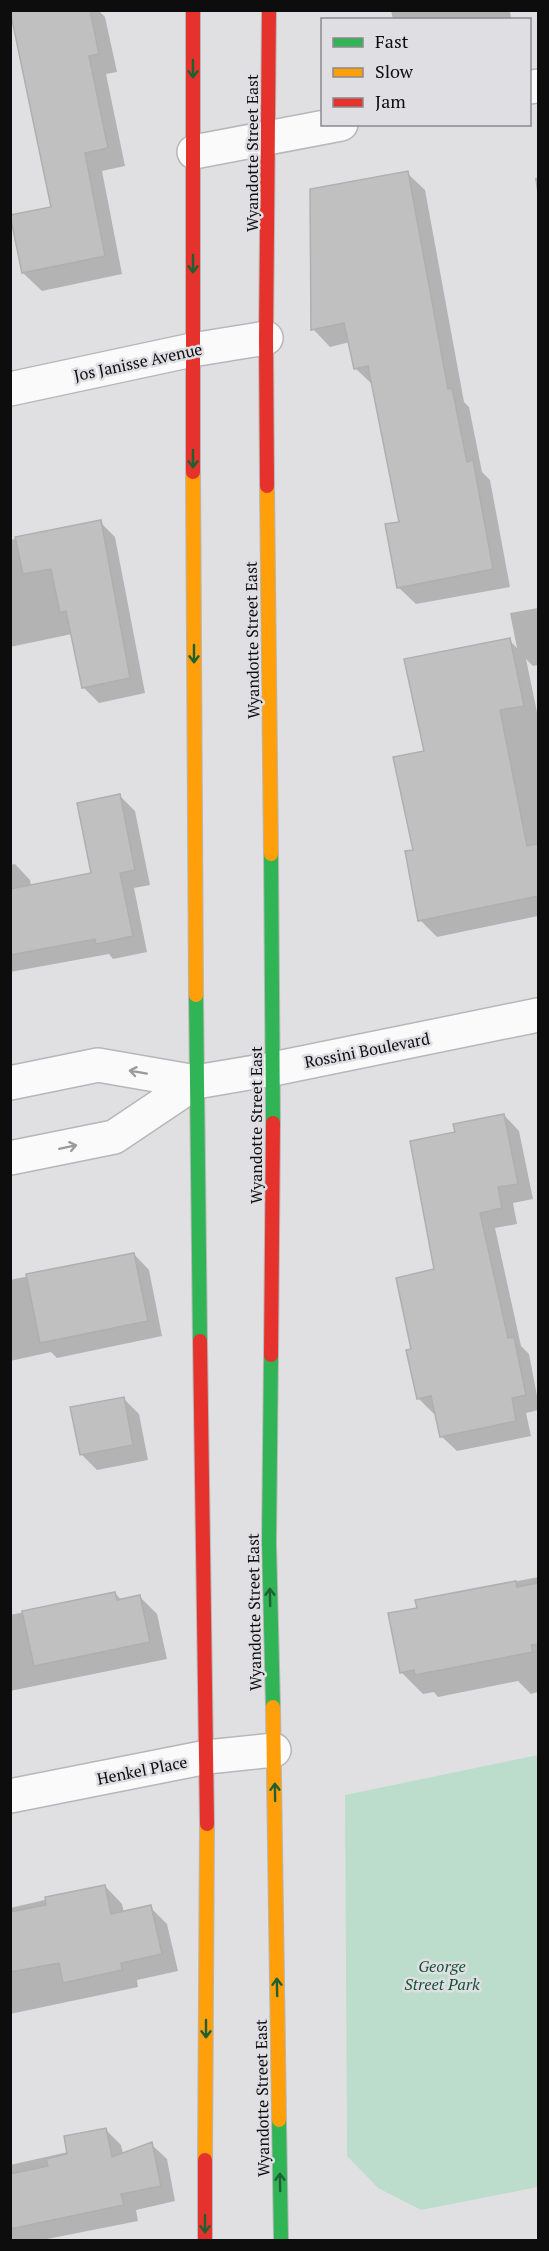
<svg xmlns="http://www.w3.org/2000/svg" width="549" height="2251" font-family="'PT Serif',serif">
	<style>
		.green { fill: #bdddcc }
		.shadow { fill: #0003 }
		.building { fill: #c1c0c0; stroke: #b0afaf; stroke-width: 1.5 }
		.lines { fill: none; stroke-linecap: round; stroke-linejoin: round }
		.street-casing { stroke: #b7b7b9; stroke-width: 36 }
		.fast-casing { stroke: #b7b7b9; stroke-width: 16 }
		.slow-casing { stroke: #b7b7b9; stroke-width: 16 }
		.jam-casing { stroke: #b7b7b9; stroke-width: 16 }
		.street { stroke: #fafafb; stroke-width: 33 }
		.fast { stroke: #30b455; stroke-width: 14 }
		.slow { stroke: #ff9f0a; stroke-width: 14 }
		.jam { stroke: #e5322d; stroke-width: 14 }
		.oneway { stroke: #1e6032 }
		.oneway2 { stroke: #9b9b9c }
		.labels { text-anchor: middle; stroke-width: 5; stroke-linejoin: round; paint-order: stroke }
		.street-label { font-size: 16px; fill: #0d0d0e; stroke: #dfdfe3 }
		.park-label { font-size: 16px; font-style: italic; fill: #135537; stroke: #dfdfe3 }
	</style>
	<rect width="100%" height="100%" fill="#e0e0e2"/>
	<path class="green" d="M538,1755V2187L421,2210L378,2188L347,2156L345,1795Z"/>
	<path class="shadow" d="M31,10H98L105,17L117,72L106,74L125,166L102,171L122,274L42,291L23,273L53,209Z
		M391,10H510L511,20H393Z
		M407,173L425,190L464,402L469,407L482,472L490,480L510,587L416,604L398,587L401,523L373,385L355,368L350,342L330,347L313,329Z
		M538,177V198L535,178Z
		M100,522L115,537L145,693L99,703L83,687L72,634L10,647V540Z
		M538,608V665L533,666L526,659L538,717V916L437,937L420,920L415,851L425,752L509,640L517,648L510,613Z
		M120,796L135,811L150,885L134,888L147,952L113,959L109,954L10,972V865L15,864L30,880L31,886L93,874Z
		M504,1115L519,1131L533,1199L513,1203L517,1224L495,1228L521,1346L529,1354L538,1401V1410L526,1413L531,1436L457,1451L441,1436L436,1413L434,1414L418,1398L413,1350L436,1271L457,1133Z
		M134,1254L149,1270L162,1336L57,1358L51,1352L10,1361V1280Z
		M123,1398L139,1414L148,1460L97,1470L81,1454Z
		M538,1577V1692L531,1694L518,1681L438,1697L434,1692L423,1694L401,1672L418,1609L417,1601Z
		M115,1593L122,1601L140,1597L157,1614L167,1659L10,1691V1615Z
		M105,1886L122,1904L124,1913L150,1907L167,1924L178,1971L137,1980L138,1987L10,2014V1908Z
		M106,2130L121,2145L123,2154L151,2144L167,2159L175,2201L136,2210L138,2221L42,2240H10V2165L68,2152Z"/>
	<path class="building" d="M10,10H90L99,54L89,56L108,148L85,153L105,256L22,273L10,215L51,207Z
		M408,171L448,389L452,388L467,462L473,460L493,569L397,588L385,524L399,522L368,366L354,369L344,323L311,330L310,189Z
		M101,520L130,678L82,688L66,611L60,613L51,569L23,574L15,537Z
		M510,638L524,706L500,710L527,846L538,844V896L418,921L405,851L413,850L393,757L424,751L404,659Z
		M120,794L135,870L120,873L133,936L96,944L95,939L10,955V889L91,873L77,803Z
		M504,1114L518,1184L498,1187L502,1208L480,1213L508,1338L514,1337L526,1395L512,1398L516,1421L440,1437L431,1396L417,1399L406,1350L411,1349L396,1278L434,1269L410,1141L455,1132L453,1124Z
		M134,1253L148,1321L40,1343L26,1274Z
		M124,1397L133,1445L80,1455L70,1407Z
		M516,1581L517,1587L538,1583V1644L531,1645L533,1652L415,1675L414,1670L400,1673L388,1613L417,1608L415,1600Z
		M115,1592L117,1600L140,1595L150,1642L34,1666L22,1611Z
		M105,1885L111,1914L151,1905L162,1954L121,1963L122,1970L63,1983L59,1963L10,1972V1912L46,1905L45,1897Z
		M106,2128L112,2157L152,2142L161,2186L121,2194L124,2205L10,2229V2174L48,2166L46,2159L67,2154L64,2136Z"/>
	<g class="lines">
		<g class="street-casing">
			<path id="street" d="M530,87L538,86
				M194,152L341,124
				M10,389L192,350L266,338
				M10,1083L98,1065L196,1082L273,1069L538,1015
				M10,1158L114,1137L196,1082
				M10,1796L207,1757L274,1750"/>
		</g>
		<g class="fast-casing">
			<path id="fast" d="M271,854L273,1123
				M196,995L200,1341
				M271,1355L269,1543L273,1707
				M279,2120L281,2240"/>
		</g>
		<g class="slow-casing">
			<path id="slow" d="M193,472L196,995
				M267,486L271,854
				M273,1707L279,2120
				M205,2160L207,1824"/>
		</g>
		<g class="jam-casing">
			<path id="jam" d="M193,472V10
				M267,486L266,338L269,10
				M200,1341L207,1824
				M271,1355L273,1123
				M205,2240V2160"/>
		</g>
		<use href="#street" class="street"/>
		<use href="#fast" class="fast"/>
		<use href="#slow" class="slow"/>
		<use href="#jam" class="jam"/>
	</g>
	<defs><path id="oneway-shaft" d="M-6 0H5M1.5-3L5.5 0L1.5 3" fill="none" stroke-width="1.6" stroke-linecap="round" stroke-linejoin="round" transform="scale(1.5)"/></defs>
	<g class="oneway">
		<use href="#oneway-shaft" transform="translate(193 69) rotate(90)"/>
		<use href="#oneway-shaft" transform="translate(193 264) rotate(90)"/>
		<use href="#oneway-shaft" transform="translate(193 459) rotate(90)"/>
		<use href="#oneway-shaft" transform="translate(194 654) rotate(90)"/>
		<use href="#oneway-shaft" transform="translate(270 1597) rotate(-91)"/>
		<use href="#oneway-shaft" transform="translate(275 1792) rotate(-91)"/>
		<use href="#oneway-shaft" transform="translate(277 1987) rotate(-91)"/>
		<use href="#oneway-shaft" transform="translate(206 2029) rotate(90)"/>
		<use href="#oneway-shaft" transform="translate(280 2182) rotate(-91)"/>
		<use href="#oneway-shaft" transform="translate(205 2224) rotate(90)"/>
	</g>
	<g class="oneway2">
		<use href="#oneway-shaft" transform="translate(138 1072) rotate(-170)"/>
		<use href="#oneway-shaft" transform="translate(68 1147) rotate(-12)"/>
	</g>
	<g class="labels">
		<g class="street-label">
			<text transform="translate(252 153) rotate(-90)" y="6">Wyandotte Street East</text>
			<text transform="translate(138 362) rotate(-12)" y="6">Jos Janisse Avenue</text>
			<text transform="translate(252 640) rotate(-91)" y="6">Wyandotte Street East</text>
			<text transform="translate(367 1050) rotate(-11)" y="6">Rossini Boulevard</text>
			<text transform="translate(256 1125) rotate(-90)" y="6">Wyandotte Street East</text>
			<text transform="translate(254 1612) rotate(-91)" y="6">Wyandotte Street East</text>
			<text transform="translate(142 1770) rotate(-11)" y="6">Henkel Place</text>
			<text transform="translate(262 2098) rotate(-91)" y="6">Wyandotte Street East</text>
		</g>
		<g class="park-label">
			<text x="442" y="1972">George<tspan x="442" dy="18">Street Park</tspan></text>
		</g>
	</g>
	<rect width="549" height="2251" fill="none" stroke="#0d0d0e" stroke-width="24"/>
	<rect x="321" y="18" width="210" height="108" fill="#dfdfe3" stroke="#8b8b8e" stroke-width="1.5"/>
	<rect x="333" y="38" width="30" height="9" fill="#30b455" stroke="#8b8b8e" stroke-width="1.5"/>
	<text x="375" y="48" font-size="18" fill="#0d0d0e">Fast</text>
	<rect x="333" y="68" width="30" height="9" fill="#ff9f0a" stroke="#8b8b8e" stroke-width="1.5"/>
	<text x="375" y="78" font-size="18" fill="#0d0d0e">Slow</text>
	<rect x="333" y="98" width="30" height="9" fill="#e5322d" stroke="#8b8b8e" stroke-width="1.5"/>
	<text x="375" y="108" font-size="18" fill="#0d0d0e">Jam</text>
</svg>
